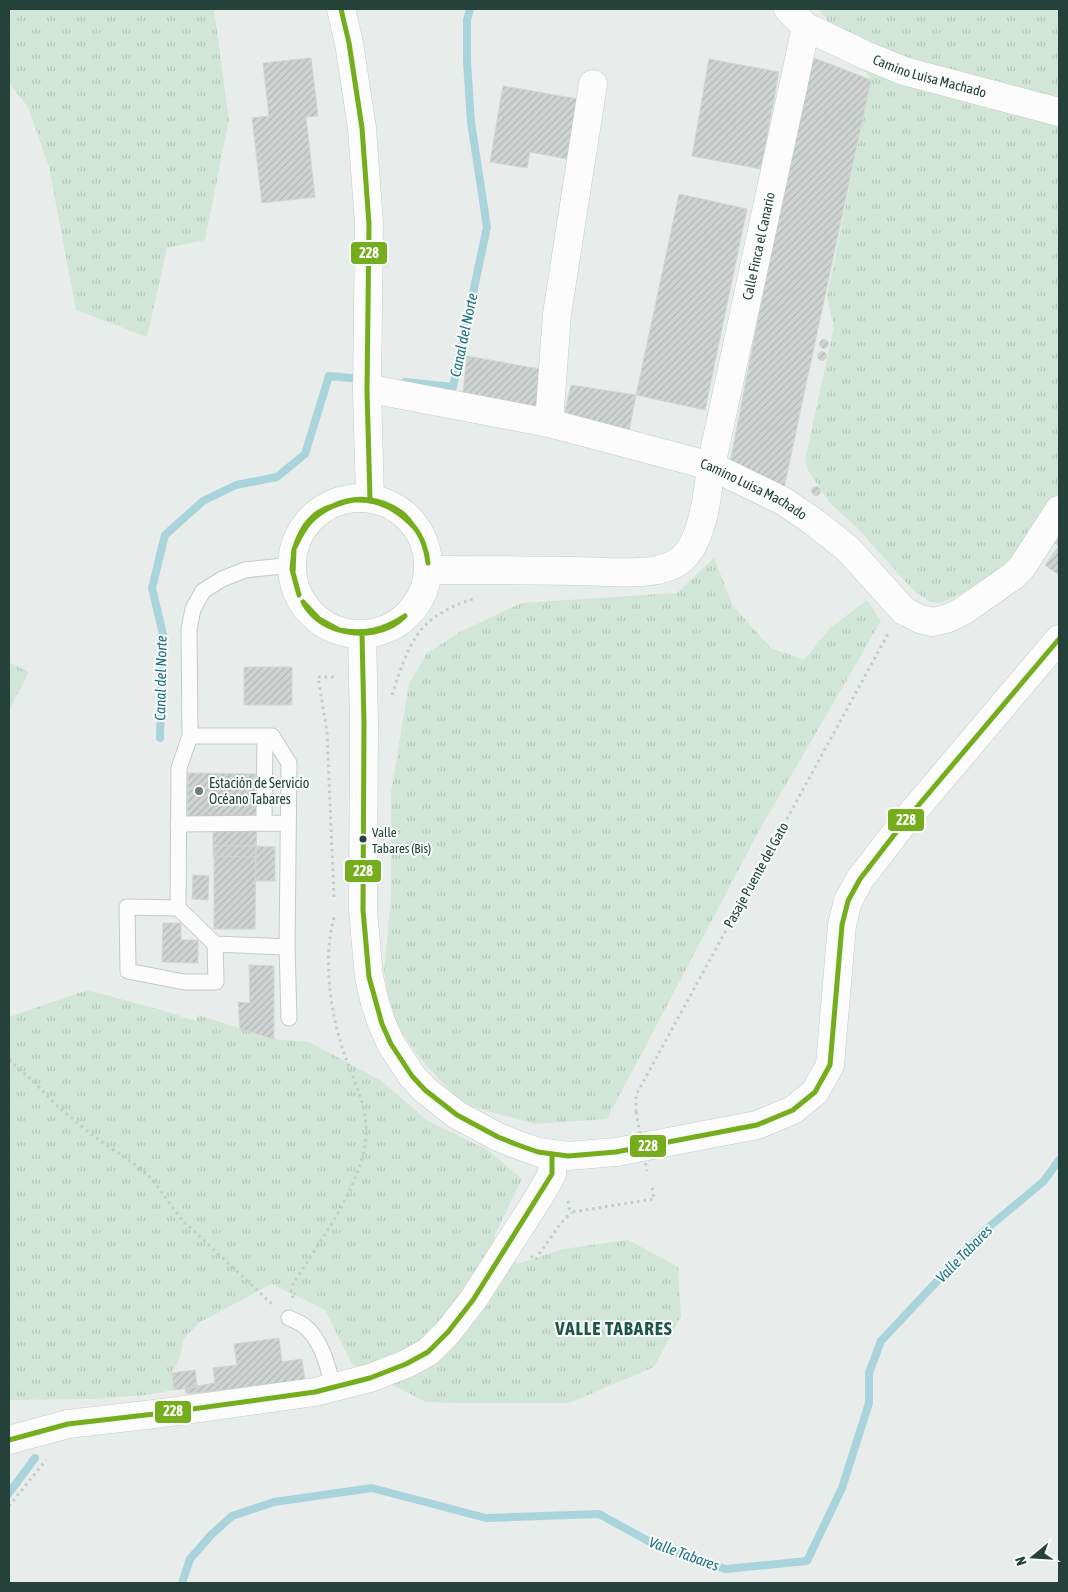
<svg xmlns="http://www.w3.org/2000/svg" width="1068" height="1592" font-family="'Asap Condensed',sans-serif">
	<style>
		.grass { fill: url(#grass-tufts) }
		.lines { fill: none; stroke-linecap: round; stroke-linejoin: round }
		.stream { stroke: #a9d4db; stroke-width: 8 }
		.building { fill: url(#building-hatch); stroke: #d1d6d4 }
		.service-casing { stroke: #c5cac8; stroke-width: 17 }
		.minor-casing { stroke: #c5cac8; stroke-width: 29 }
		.secondary-casing { stroke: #c3cbc8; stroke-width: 29 }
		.path { stroke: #c3ccca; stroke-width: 3; stroke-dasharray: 2.5 4; stroke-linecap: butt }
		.service { stroke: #fcfcfc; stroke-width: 15 }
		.minor { stroke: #fcfcfc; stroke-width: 28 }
		.secondary { stroke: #fcfcfc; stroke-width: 28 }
		.path-bridge { stroke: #c3ccca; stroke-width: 3; stroke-dasharray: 2.5 4; stroke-linecap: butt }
		.bus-1-casing { stroke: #f7fbf9; stroke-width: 9 }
		.bus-1 { stroke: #75ad1c; stroke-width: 5 }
		.poi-dot { fill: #697e78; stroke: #f7fbf9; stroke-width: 2 }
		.bus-dot { fill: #24423a; stroke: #f7fbf9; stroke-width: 2 }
		.labels { text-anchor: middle; stroke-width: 4; stroke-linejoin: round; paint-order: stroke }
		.bus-label { font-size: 13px; fill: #24423a; stroke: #f7fbf9; text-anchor: start }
		.street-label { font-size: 14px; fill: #24423a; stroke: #f7fbf9 }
		.poi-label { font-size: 14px; fill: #24423a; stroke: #f7fbf9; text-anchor: start }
		.water-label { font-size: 15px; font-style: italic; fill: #1c6f80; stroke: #f7fbf9 }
		.district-label { font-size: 19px; font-weight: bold; letter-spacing: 1px; fill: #1f5548; stroke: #f7fbf9 }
		.line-badge { stroke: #f7fbf9; stroke-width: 2 }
		.badge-label { font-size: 14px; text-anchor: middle; font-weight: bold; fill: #fff }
	</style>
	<defs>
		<pattern id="grass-tufts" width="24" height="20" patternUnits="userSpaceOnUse" patternTransform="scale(1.25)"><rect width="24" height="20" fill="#d1e6d8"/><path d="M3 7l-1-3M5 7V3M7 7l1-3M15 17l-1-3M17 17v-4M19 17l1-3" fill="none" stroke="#b3c6ba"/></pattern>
		<pattern id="building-hatch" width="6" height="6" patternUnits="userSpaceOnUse" patternTransform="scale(1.25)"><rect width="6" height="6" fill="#cfd4d2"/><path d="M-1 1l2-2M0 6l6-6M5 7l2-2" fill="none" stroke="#b2b7b5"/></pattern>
	</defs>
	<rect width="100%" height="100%" fill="#e8edeb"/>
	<path class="grass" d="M9,9H214L229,120L205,240L167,248L147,337L76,310L49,167L28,107L9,83Z
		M819,9H1059V493L1008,564L981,583L953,598L939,603L930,602L913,590L860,531L829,502L808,470L805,460L834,327L827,297L871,80Z
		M714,558L733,606L771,648L804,660L830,628L867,600L881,621L760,829L607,1119L535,1124L462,1104L419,1057L392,1019L384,971L391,899V792L409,684L427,653L460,632L521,603L677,593Z
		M9,662L29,672L9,710Z
		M87,990L161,1010L196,1021L198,1015L274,1039L309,1042L380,1080L428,1121L488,1150L522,1179L494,1236L517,1264L563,1249L628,1240L678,1267L681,1316L654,1367L569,1403H459L426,1402L352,1364L325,1310L272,1284L200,1322L184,1338L180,1357L172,1373L174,1390L147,1395L92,1399L9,1400V1017Z"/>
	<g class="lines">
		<path class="stream" d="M405,382L453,387L487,227L471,122L467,61V20L470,9
			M160,738L163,634L152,588L165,535L203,501L236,485L277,477L305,454L329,376L362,379
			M9,1493L35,1458
			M182,1583L190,1559L212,1534L232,1516L274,1502L372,1488L486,1518L599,1514L661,1548L726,1569L807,1561L842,1488L869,1403V1373L881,1341L984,1231L1044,1181L1059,1160"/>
	</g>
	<path class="building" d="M809,56L871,80L784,488L730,463Z
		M311,58L318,116L306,117L315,197L262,203L252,118L269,116L263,63Z
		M709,59L779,72L761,169L692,156Z
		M503,86L578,99L567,159L530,152L527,168L490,162Z
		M679,194L747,209L705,410L636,395Z
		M819.5 344a4.5 4.5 0 1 1 9 0a4.5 4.5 0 1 1-9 0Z
		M817.5 356a4.5 4.5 0 1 1 9 0a4.5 4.5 0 1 1-9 0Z
		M467,356L540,369L536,408L463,393Z
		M571,385L636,395L628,436L563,420Z
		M811.5 491a4.5 4.5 0 1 1 9 0a4.5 4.5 0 1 1-9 0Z
		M1059,538V575L1045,565L1059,546L1055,543Z
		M244,667H292V705H244Z
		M188,773L258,774L256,857L213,856V831H187Z
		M214,846H256L255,929H214Z
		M256,846L275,847V881H255Z
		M193,875L209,876L208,900L192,899Z
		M163,923H181V940H198V963L162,962Z
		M249,965L274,966V1039L240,1029L238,1002L250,1003Z
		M279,1338L282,1362L302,1359L305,1380L216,1391L213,1368L237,1365L234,1344Z
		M195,1370L197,1387L174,1390L172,1373Z
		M215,1383L216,1391L186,1394L185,1388Z"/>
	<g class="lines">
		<g class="service-casing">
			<path id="service" d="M190,736H272L289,763L287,947L289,1018
				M264,823L265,737
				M178,824L288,823
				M178,908L127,907L128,971L184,982H216L215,944
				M287,947L215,944L178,908L179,768L190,736L189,629L193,609L203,591L222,579L245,570L292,565
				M289,1318C293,1320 299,1322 303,1325C321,1338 328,1366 333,1387"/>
		</g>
		<g class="minor-casing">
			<g id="minor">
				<path id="s1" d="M788,9L806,27L865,55L904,71L1059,112"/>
				<path id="s2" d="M367,391H381L549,423L711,466L783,501L814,522L848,549L904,611L920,619L933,622L949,618L963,611L1013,576L1022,567L1059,510"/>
				<path d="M549,423L557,314L593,84"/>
				<path id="s3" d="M429,570C477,570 526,570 574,571C601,571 631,575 658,570C666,568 675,565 682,559C703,540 708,493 711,466L806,27"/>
				<path d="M9,1440L68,1424L163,1413L315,1392L370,1378L406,1364L428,1352L448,1332L473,1300L539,1197L552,1174V1154"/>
			</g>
		</g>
		<g class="secondary-casing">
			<path id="secondary" d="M341,9L349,43L362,128L369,224L367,391L370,499
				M292 566a68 68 0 1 1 136 0a68 68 0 1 1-136 0Z
				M362,634L364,723L363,910L369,977L375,1003L382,1024L391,1044L412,1076L425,1090L457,1115L498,1137L518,1145L538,1152L568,1156L616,1152L757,1125L793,1110L815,1092L830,1065L842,925L848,901L860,879L901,826L1059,639"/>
		</g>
		<path class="path" d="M392,695C409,644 416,617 473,599
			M334,897L327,732L318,677H336
			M9,1060L35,1083L55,1104L92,1135L141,1169L152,1179L182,1220L273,1305
			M636,1112V1095L889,632
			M568,1201L569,1208L572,1212L654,1199L652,1186
			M531,1256L535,1260L561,1223L572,1212
			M293,1298L291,1291L293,1284C319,1242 365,1183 366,1132C367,1106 354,1080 345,1056C330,1013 322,958 335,914
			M9,1506L46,1460"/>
		<use href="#service" class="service"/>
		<use href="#minor" class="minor"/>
		<use href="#secondary" class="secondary"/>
		<path class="path-bridge" d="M636,1112L647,1171"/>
		<g class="bus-1-casing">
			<path id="bus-1" d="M341,9L349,43L362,128L369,224L367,391L370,499
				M333,506C355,495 382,498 402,513C407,517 411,523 415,528
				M333,506C340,504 348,500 356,500C381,499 399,511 415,528
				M415,528C422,537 427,551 428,563
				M295,547C301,528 313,511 333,506
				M295,547C305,526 312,516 333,506
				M294,549L293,573L299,595
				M294,549L292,569L299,595
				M303,602L319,619L339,630
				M303,602C310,616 324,626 339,630
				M339,630C364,635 383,630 405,616
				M339,630C360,637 389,633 405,616
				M362,634L364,723L363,910L369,977L382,1024L391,1044L412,1076L425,1090L457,1115L498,1137L518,1145L538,1152L568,1156L616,1152L757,1125L793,1110L815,1092L830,1065L842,925L848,901L860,879L901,826L1059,639
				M9,1440L68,1424L163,1413L315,1392L370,1378L406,1364L428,1352L448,1332L473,1300L552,1174V1154"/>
		</g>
		<use href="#bus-1" class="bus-1"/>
	</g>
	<circle class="poi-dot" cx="199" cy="791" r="5"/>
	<circle class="bus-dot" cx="363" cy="839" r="4.5"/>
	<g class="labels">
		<g class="bus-label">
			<text x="372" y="837">Valle<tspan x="372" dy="16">Tabares (Bis)</tspan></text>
		</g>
		<g class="street-label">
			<text dy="5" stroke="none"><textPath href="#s1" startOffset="159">Camino Luisa Machado</textPath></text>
			<text dy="5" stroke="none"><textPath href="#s3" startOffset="580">Calle Finca el Canario</textPath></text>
			<text dy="5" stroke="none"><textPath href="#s2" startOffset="401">Camino Luisa Machado</textPath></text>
			<text transform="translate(756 875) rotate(-61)" y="5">Pasaje Puente del Gato</text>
		</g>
		<g class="poi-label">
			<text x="209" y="788">Estación de Servicio<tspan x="209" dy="16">Océano Tabares</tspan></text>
		</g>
		<g class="water-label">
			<text transform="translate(464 335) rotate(-78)" y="5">Canal del Norte</text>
			<text transform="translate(161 678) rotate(-89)" y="5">Canal del Norte</text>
			<text transform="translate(964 1254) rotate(-46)" y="5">Valle Tabares</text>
			<text transform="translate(684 1554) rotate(20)" y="5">Valle Tabares</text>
		</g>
		<g class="district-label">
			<text x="614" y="1335">VALLE TABARES</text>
		</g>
	</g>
	<g class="line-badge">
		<rect x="350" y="241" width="38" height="24" rx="5" fill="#75ad1c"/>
		<rect x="887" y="808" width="38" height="24" rx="5" fill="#75ad1c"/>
		<rect x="344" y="859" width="38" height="24" rx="5" fill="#75ad1c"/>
		<rect x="629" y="1134" width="38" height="24" rx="5" fill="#75ad1c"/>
		<rect x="154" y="1400" width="38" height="24" rx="5" fill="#75ad1c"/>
	</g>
	<g class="badge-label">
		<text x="369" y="258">228</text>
		<text x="906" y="825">228</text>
		<text x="363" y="876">228</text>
		<text x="648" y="1151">228</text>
		<text x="173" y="1416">228</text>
	</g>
	<rect width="1068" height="1592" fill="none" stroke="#24423a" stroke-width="20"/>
	<g transform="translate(1033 1557) rotate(252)" stroke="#f7fbf9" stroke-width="4" paint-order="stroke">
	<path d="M0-4L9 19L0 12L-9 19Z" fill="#24423a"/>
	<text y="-8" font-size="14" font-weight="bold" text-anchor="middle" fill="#24423a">N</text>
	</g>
</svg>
